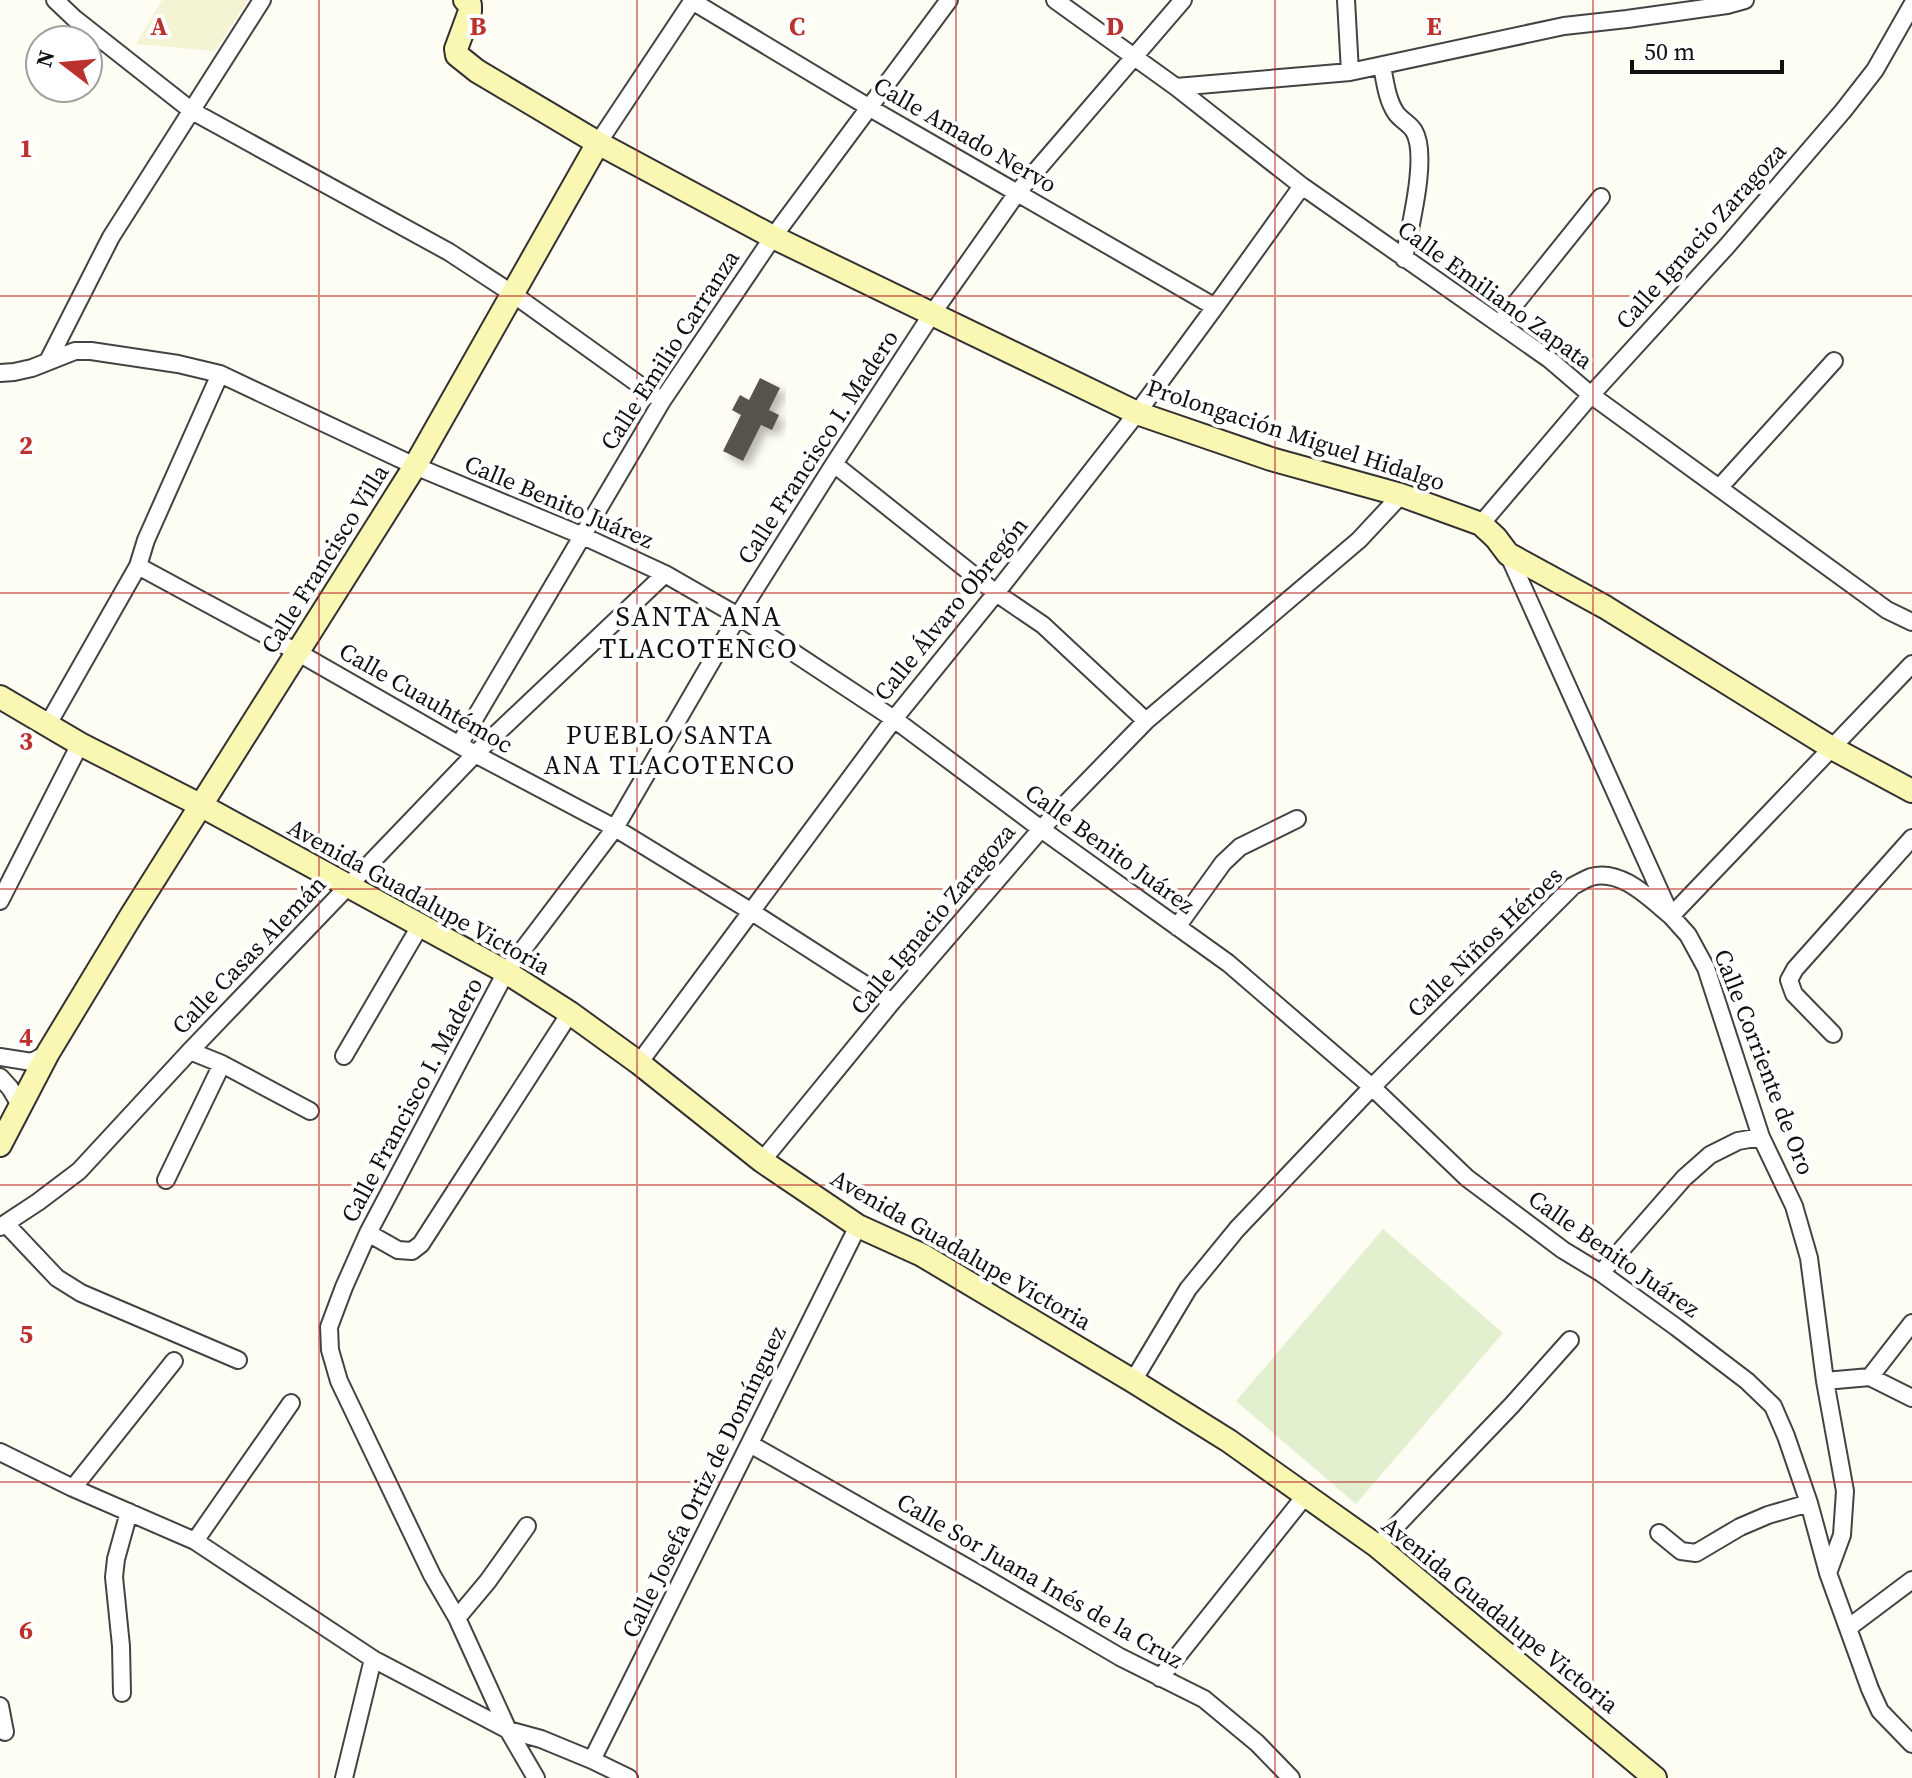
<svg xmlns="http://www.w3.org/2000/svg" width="1912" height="1778" font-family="'Source Serif 4',serif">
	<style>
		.farmland { fill: #f4f3d4 }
		.pitch { fill: #e2f0cf }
		.building { fill: #58524d; filter: url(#shadow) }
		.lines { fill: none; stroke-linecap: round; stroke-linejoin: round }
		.street-casing { stroke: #434343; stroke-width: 20 }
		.secondary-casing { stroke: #323232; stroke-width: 26 }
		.street { stroke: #fff; stroke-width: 16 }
		.secondary { stroke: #faf7b3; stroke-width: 22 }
		.grid { fill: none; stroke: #ba312e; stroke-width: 2; stroke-opacity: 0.55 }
		.labels { text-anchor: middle; stroke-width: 8; stroke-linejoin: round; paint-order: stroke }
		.street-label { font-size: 24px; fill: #101010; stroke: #fff }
		.neighbourhood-label { font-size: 26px; letter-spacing: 2px; fill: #101010; stroke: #fff }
		.quarter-label { font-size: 28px; letter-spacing: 2px; fill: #101010; stroke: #fff }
		.grid-label { font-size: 26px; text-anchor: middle; font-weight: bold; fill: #ba312e; stroke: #fff; stroke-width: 8; stroke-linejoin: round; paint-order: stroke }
	</style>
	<defs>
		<filter id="shadow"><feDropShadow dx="6" dy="6" stdDeviation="4" flood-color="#0004"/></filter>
	</defs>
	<rect width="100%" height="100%" fill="#fefdf4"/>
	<path class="farmland" d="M162,0H248L215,51L136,44Z"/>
	<path class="pitch" d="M1383,1229L1503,1333L1356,1504L1236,1401Z"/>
	<path class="building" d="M760,378L780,388L769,410L779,415L772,430L761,425L743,461L723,451L741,415L732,410L740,395L749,400Z"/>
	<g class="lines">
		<g class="street-casing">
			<path id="street" d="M55,0L74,18L192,111L449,252L513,294L662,401
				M1055,0L1176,87L1302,186L1549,359L1591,395L1887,610L1912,622
				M1346,0L1350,72
				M692,1L870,108L1215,307
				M1382,66C1385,81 1387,100 1396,113C1401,120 1410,124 1414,131C1429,156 1409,230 1404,259
				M1176,87L1350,72L1564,26L1627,19L1727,5L1745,0
				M598,143L693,0
				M1499,324L1601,197
				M49,359L111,237L262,0
				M0,373L14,372L32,368L75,351H91L178,364L220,374L415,466L583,536L665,574L738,616L894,719L1041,829L1228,963L1372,1087L1467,1178L1563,1250L1601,1273L1676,1327L1747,1381L1773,1406L1786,1436L1809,1503L1828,1573L1870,1689L1880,1711L1912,1744
				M834,464L996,593L1043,625L1146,721
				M1719,488L1834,361
				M1481,524L1591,395L1727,246L1843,111L1875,70L1912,5
				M1508,554L1671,916L1688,935L1706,968L1761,1137L1794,1206L1809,1258L1825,1381L1845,1491L1842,1535L1828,1573
				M138,566L297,652L475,754L615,828L752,912L892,1002
				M47,726L138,566L146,540L220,374
				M459,745L662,401L773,237L949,0
				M0,901L80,744
				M1177,927L1223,863L1240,847L1297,819
				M1833,1034L1794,994L1789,980L1795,969L1912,838
				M190,1051L222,1064L310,1111
				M344,1056L420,926
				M0,1057L32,1062L48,1053
				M639,1063L894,719L996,593L1137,413L1215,307L1302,186
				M0,1077L10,1088L20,1105
				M762,1161L892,1002L1041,829L1146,721L1359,540L1401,495
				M166,1180L222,1064
				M6,1224L57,1278L81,1293L238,1360
				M0,1227L38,1202L79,1171L190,1051L475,754L665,574
				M368,1233L398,1250L412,1251L421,1244L570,1013
				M1601,1273L1684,1178L1710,1155L1738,1141L1761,1137
				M1870,1377L1912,1323
				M1133,1381L1188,1289L1237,1229L1372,1087L1573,886C1579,883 1585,879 1591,877C1621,868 1650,899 1671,916L1912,664
				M1825,1381L1870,1377L1912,1398
				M750,1444L982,1576L1120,1657L1204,1699L1257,1743L1291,1778
				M0,1452L73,1488L195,1541L373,1659L508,1730L541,1739L592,1760L629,1778
				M73,1488L174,1361
				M1659,1533L1681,1551L1696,1553L1740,1527L1768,1515L1809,1503
				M195,1541L291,1403
				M1377,1546L1512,1405L1570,1340
				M457,1618L488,1581L527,1526
				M1848,1628L1912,1580
				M1160,1678L1305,1496
				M122,1693L121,1646L114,1577L116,1559L129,1512
				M0,1706L5,1732
				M592,1760L858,1226
				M344,1778L373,1659
				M536,1778L508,1730L457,1618L432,1575L339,1381L330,1350L329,1327L344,1287L368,1233L506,972L615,828L738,616L834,464L932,314L1017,193L1183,0"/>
		</g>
		<g class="secondary-casing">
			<path id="secondary" d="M465,0L470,5V11L456,49L457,55L477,71L598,143L773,237L1137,413L1271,459L1401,495L1481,524L1496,538L1508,554L1605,607L1832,748L1912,791
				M0,697L80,744L202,806L506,972L570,1013L639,1063L762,1161L858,1226L922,1255L1133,1381L1229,1441L1377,1546L1655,1778
				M0,1145L48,1053L131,916L415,466L598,143"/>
		</g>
		<use href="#street" class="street"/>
		<use href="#secondary" class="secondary"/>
	</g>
	<path class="grid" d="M319,0V1778M637,0V1778M956,0V1778M1275,0V1778M1593,0V1778M0,296H1912M0,593H1912M0,889H1912M0,1185H1912M0,1482H1912"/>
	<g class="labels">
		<g class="street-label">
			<text transform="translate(965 135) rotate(30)" y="8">Calle Amado Nervo</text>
			<text transform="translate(1701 236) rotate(-48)" y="8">Calle Ignacio Zaragoza</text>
			<text transform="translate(1495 295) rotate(36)" y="8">Calle Emiliano Zapata</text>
			<text transform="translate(670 350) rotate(-57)" y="8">Calle Emilio Carranza</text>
			<text transform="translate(1296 435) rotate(18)" y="8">Prolongación Miguel Hidalgo</text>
			<text transform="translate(818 447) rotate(-57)" y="8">Calle Francisco I. Madero</text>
			<text transform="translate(559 502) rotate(23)" y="8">Calle Benito Juárez</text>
			<text transform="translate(325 559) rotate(-58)" y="8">Calle Francisco Villa</text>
			<text transform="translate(951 609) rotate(-51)" y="8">Calle Álvaro Obregón</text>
			<text transform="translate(426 698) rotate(30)" y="8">Calle Cuauhtémoc</text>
			<text transform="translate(1110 849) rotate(36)" y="8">Calle Benito Juárez</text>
			<text transform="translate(419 897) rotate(29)" y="8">Avenida Guadalupe Victoria</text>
			<text transform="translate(933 919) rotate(-50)" y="8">Calle Ignacio Zaragoza</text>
			<text transform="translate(1485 942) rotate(-44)" y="8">Calle Niños Héroes</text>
			<text transform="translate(249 955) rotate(-46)" y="8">Calle Casas Alemán</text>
			<text transform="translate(1764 1062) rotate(69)" y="8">Calle Corriente de Oro</text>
			<text transform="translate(412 1100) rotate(-62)" y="8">Calle Francisco I. Madero</text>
			<text transform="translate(961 1250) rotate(30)" y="8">Avenida Guadalupe Victoria</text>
			<text transform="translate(1614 1254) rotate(35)" y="8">Calle Benito Juárez</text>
			<text transform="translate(704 1482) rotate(-64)" y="8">Calle Josefa Ortiz de Domínguez</text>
			<text transform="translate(1040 1581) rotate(30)" y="8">Calle Sor Juana Inés de la Cruz</text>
			<text transform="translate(1500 1615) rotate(39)" y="8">Avenida Guadalupe Victoria</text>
		</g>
		<g class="neighbourhood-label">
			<text x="670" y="744">PUEBLO SANTA<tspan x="670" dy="30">ANA TLACOTENCO</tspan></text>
		</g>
		<g class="quarter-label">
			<text x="699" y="626">SANTA ANA<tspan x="699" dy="32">TLACOTENCO</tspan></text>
		</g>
	</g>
	<g class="grid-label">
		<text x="159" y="35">A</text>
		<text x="478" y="35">B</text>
		<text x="797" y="35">C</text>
		<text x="1115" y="35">D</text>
		<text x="1434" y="35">E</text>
		<text x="26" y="157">1</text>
		<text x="26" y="454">2</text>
		<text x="26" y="750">3</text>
		<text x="26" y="1046">4</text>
		<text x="26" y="1343">5</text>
		<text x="26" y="1639">6</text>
	</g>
	<g transform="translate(64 64) rotate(286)"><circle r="38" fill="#ffffff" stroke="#9f9f9f" stroke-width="2"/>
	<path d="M0-6L14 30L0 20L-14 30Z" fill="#ba312e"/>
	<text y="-12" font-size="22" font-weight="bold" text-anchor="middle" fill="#101010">N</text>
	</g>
	<path d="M1632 60v12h150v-12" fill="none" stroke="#101010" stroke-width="4"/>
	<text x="1644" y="60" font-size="24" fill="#101010" stroke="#ffffff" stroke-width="6" paint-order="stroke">50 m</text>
</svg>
